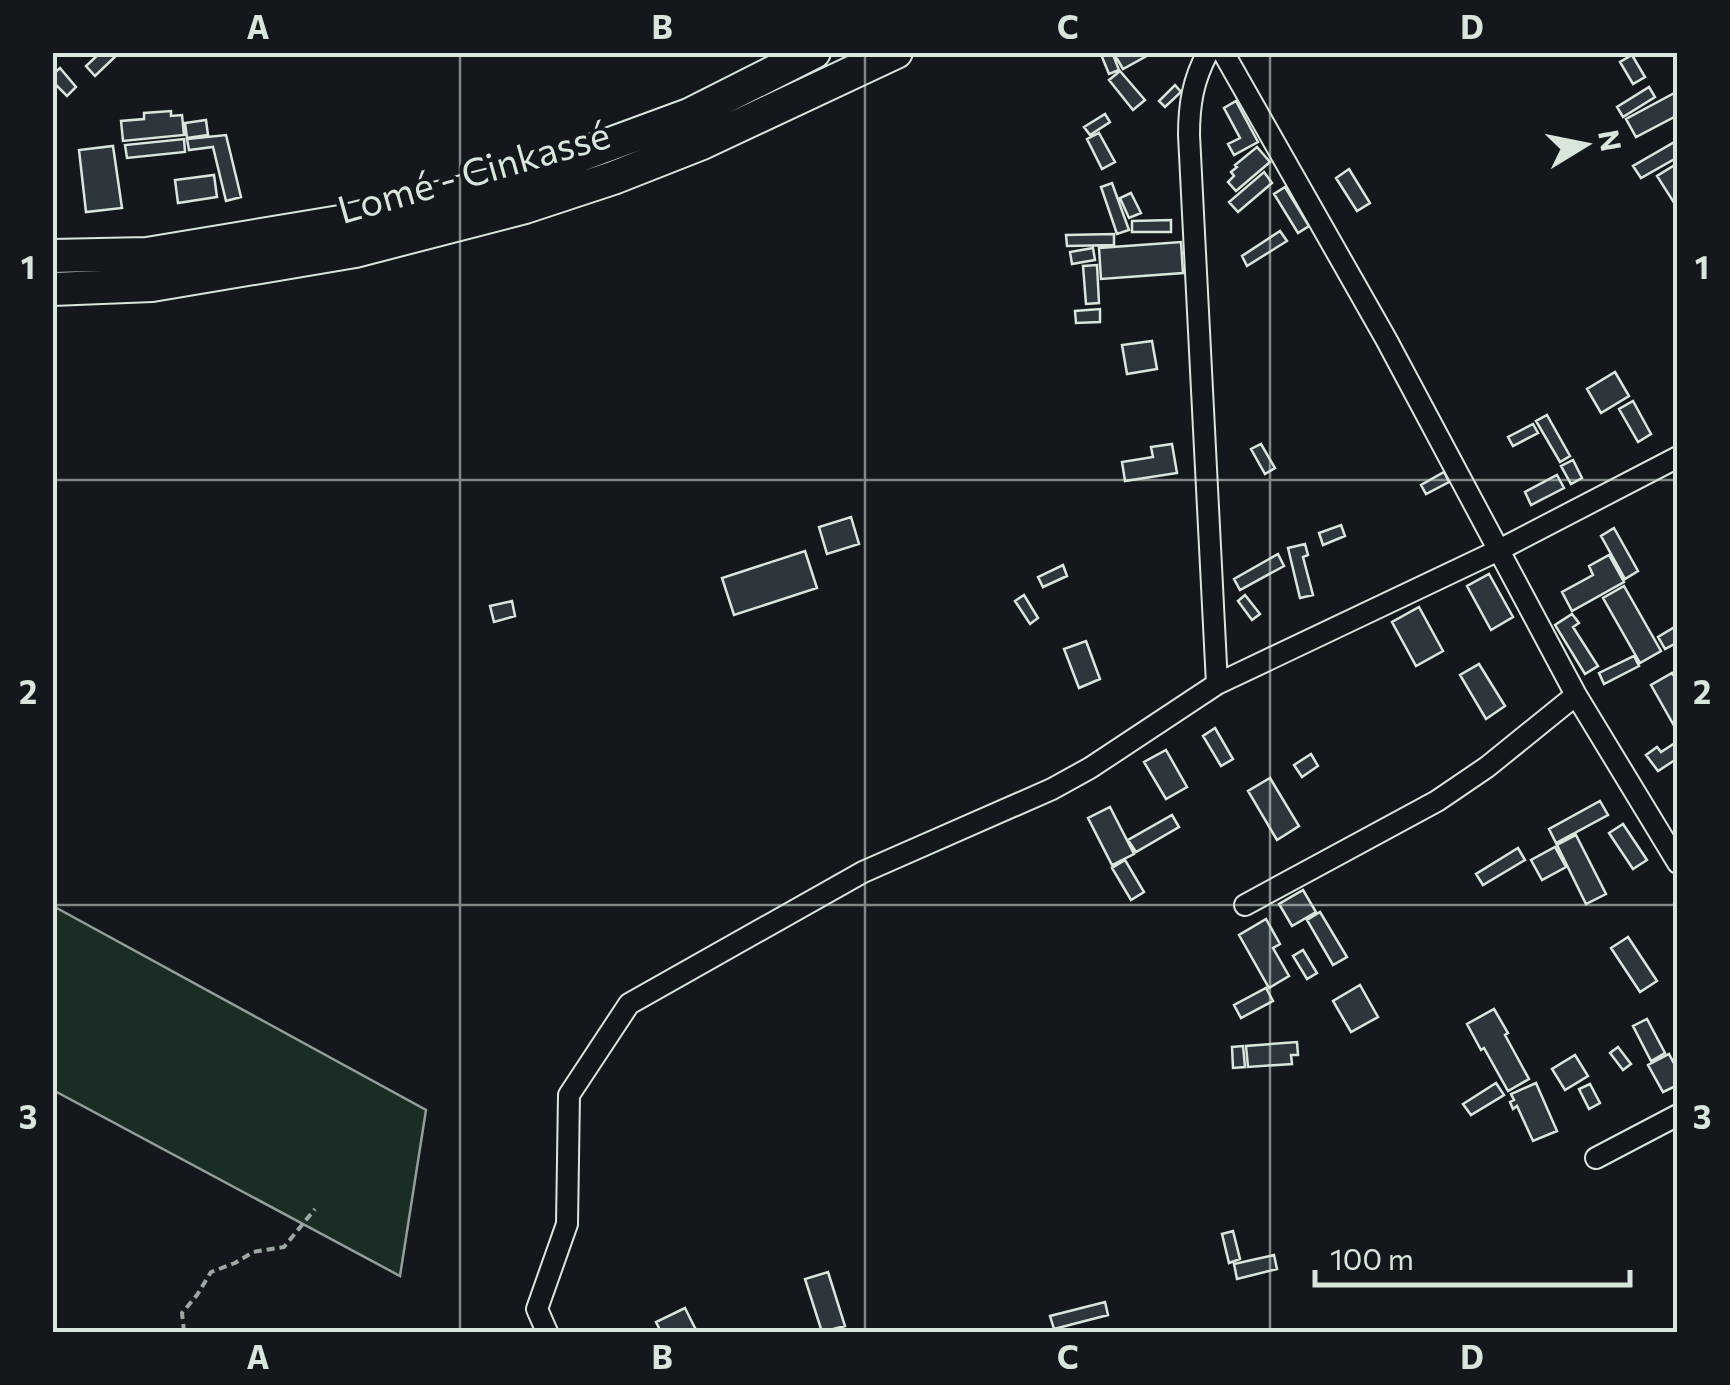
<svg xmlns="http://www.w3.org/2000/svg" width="1730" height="1385" font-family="Commissioner,sans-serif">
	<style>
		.green { fill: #1a2d24; stroke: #939e99; stroke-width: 2.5 }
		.building { fill: #2c363c; stroke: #d8e6dc; stroke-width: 2.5 }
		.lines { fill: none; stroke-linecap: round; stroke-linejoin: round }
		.minor-casing { stroke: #d8e6dc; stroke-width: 24 }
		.trunk-casing { stroke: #d8e6dc; stroke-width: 36 }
		.path { stroke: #9da8a2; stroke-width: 4; stroke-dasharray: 8 5; stroke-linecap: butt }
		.minor { stroke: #14181c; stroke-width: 20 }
		.trunk { stroke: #14181c; stroke-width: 32 }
		.grid { fill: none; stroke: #d8e6dc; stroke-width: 2.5; stroke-opacity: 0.55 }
		.labels { text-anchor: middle; stroke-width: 8; stroke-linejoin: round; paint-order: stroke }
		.street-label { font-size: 38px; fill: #d8e6dc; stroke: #14181c }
		.neatline { fill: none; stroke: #d8e6dc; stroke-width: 4 }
		.grid-label { font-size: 32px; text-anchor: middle; font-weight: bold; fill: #d8e6dc }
	</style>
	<rect width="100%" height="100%" fill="#14181c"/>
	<path class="green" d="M53,906L426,1110L400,1276L53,1090Z"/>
	<path class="building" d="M101,52H120L95,76L86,66Z
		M1100,52H1112L1119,70L1109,74Z
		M1154,52L1123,69L1116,57L1123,52Z
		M1632,55L1645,77L1633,84L1620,62Z
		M60,68L76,87L67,96L52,81V75Z
		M1120,71L1145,100L1133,110L1109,80Z
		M1175,85L1181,92L1165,107L1159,101Z
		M1649,87L1655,97L1623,117L1617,107Z
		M1678,91V115L1636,137L1626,119Z
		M1236,101L1258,142L1234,155L1228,144L1240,138L1224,108Z
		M171,111V116L182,115L184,135L123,141L121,121L144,119V113Z
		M1105,114L1110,122L1090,135L1084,127Z
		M206,120L208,135L187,138L185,123Z
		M1099,133L1115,162L1102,169L1087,139Z
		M226,135L241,197L226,201L213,147L189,150L187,139Z
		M184,139L185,152L127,158L125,145Z
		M1678,140V157L1641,178L1633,166Z
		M113,146L122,208L86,212L79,150Z
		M1257,147L1270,162L1236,191L1228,182L1234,176L1231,172L1237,167L1235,165Z
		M1678,163V209L1657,176Z
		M1349,169L1370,203L1357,211L1336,178Z
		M1264,172L1272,183L1238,212L1229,202Z
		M214,175L217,197L178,203L175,180Z
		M1112,183L1129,230L1117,234L1101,187Z
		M1285,187L1309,226L1298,233L1274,194Z
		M1131,193L1141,213L1129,218L1120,198Z
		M1171,220V232H1132V221Z
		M1280,231L1287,241L1247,266L1242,256Z
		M1114,234V245L1067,246L1066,235Z
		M1181,242L1183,273L1101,279L1099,248Z
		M1093,248L1095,260L1072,264L1070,252Z
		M1097,265L1099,303L1086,304L1083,266Z
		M1100,309V322L1076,323L1075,311Z
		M1152,341L1157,369L1127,374L1122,345Z
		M1615,372L1629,396L1601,413L1587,389Z
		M1633,401L1651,434L1638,442L1619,409Z
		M1547,415L1570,456L1560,462L1536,421Z
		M1533,424L1538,433L1513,446L1508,437Z
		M1172,444L1177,473L1125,481L1122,462L1153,457L1151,447Z
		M1261,444L1275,468L1265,474L1251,449Z
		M1573,460L1582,478L1571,484L1561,466Z
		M1444,472L1449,482L1426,494L1421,485Z
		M1557,475L1564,488L1531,505L1525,492Z
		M851,517L859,544L827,554L819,527Z
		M1341,525L1345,536L1323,545L1319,533Z
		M1614,528L1638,571L1625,579L1601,536Z
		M1305,544L1308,555L1303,557L1313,595L1300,598L1288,548Z
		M805,551L817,588L734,615L722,578Z
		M1278,554L1284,566L1240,590L1234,579Z
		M1609,555L1624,582L1572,611L1562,592L1593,575L1589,566Z
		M1063,565L1067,576L1043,587L1038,577Z
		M1489,574L1513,617L1491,630L1467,586Z
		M1624,586L1661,651L1640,663L1603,598Z
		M1024,595L1038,618L1030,624L1015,601Z
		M1245,595L1260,614L1252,620L1238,601Z
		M512,601L515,616L494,622L490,606Z
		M1419,607L1443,651L1416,666L1392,622Z
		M1572,614L1579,623L1573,627L1598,666L1585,674L1555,625Z
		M1678,625V642L1665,649L1658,637Z
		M1086,641L1100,679L1079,688L1064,649Z
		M1634,656L1639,666L1604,684L1599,673Z
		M1479,664L1505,706L1486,719L1460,675Z
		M1672,673L1678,682L1677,731L1651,685Z
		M1215,728L1233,759L1221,766L1203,736Z
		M1678,741V758L1658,771L1646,755L1657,747L1661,752Z
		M1166,750L1187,787L1166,799L1144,762Z
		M1311,754L1318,766L1302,777L1294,765Z
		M1270,778L1299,826L1277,840L1248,791Z
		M1600,801L1608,815L1556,843L1549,829Z
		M1110,807L1134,854L1112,865L1088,818Z
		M1172,815L1179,827L1136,852L1128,840Z
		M1623,824L1647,860L1633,869L1609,833Z
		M1576,835L1606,894L1586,904L1557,845Z
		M1555,847L1566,867L1542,880L1531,860Z
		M1518,848L1525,860L1483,885L1476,874Z
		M1125,860L1144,892L1131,900L1112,868Z
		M1303,890L1316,912L1292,926L1279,904Z
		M1320,912L1347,957L1333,965L1307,920Z
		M1266,919L1280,944L1273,948L1289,976L1269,988L1239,935Z
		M1628,937L1657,981L1640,992L1611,948Z
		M1303,950L1317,973L1307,979L1293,956Z
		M1360,985L1378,1017L1351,1032L1333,1001Z
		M1266,988L1273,1001L1241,1018L1234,1005Z
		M1494,1009L1508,1033L1505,1035L1529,1079L1508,1091L1484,1048L1481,1050L1467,1024Z
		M1647,1019L1665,1053L1651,1061L1633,1026Z
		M1297,1042L1298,1055H1291L1292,1064L1248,1067L1246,1046Z
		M1243,1046L1245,1067L1233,1068L1232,1047Z
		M1618,1047L1631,1064L1623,1070L1610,1053Z
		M1669,1054L1678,1071V1085L1663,1092L1648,1065Z
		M1575,1055L1588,1076L1565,1090L1552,1069Z
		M1496,1083L1504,1095L1471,1115L1463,1104Z
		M1536,1083L1557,1131L1533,1141L1517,1106L1513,1109L1510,1102L1514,1100L1511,1094Z
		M1590,1084L1600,1103L1589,1109L1579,1089Z
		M1233,1231L1240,1259L1229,1263L1222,1234Z
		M1274,1255L1277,1269L1237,1279L1234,1264Z
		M828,1272L845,1326L822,1332L805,1279Z
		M1105,1302L1108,1315L1054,1329L1050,1316Z
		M685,1308L697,1332H661L656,1322Z"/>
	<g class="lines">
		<g class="minor-casing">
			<path id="minor" d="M1208,52C1193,80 1189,104 1189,135L1217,684
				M1223,52L1386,339L1576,695L1678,863
				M1245,905L1437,801L1487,767L1576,695
				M1596,1158L1678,1115
				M547,1332L537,1309L567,1224L569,1095L629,1004L863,872L1052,789L1090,768L1217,684L1499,550L1678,457"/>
		</g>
		<g class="trunk-casing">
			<path id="trunk" d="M52,256L147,254L346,221L515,179L689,115L814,52
				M52,289L152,285L355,251L525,207L613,178L702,143L896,52"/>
		</g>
		<path class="path" d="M184,1332L182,1313L197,1295L211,1272L235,1263L253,1252L284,1247L315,1209"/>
		<use href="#minor" class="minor"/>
		<use href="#trunk" class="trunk"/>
	</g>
	<path class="grid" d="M460,52V1332M865,52V1332M1270,52V1332M52,480H1678M52,905H1678"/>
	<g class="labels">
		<g class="street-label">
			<text transform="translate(474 173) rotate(-16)" y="13">Lomé - Cinkassé</text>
		</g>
	</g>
	<rect width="1730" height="1385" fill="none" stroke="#14181c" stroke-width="110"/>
	<g transform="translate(1585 145) rotate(80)" stroke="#14181c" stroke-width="8" paint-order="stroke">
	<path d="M0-8L18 38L0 25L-18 38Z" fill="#d8e6dc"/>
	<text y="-15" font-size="28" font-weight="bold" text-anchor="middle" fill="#d8e6dc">N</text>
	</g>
	<path d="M1315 1270v15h315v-15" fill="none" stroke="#d8e6dc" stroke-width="5"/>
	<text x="1330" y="1270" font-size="30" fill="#d8e6dc" stroke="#14181c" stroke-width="8" paint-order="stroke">100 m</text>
	<rect x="55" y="55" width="1620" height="1275" class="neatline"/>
	<g class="grid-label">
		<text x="258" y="39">A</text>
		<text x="662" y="39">B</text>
		<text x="1068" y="39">C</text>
		<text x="1472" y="39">D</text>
		<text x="28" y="279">1</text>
		<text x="1702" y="279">1</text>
		<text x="28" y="704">2</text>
		<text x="1702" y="704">2</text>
		<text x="28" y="1129">3</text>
		<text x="1702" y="1129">3</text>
		<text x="258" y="1369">A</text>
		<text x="662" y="1369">B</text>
		<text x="1068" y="1369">C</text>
		<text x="1472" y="1369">D</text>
	</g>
</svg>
